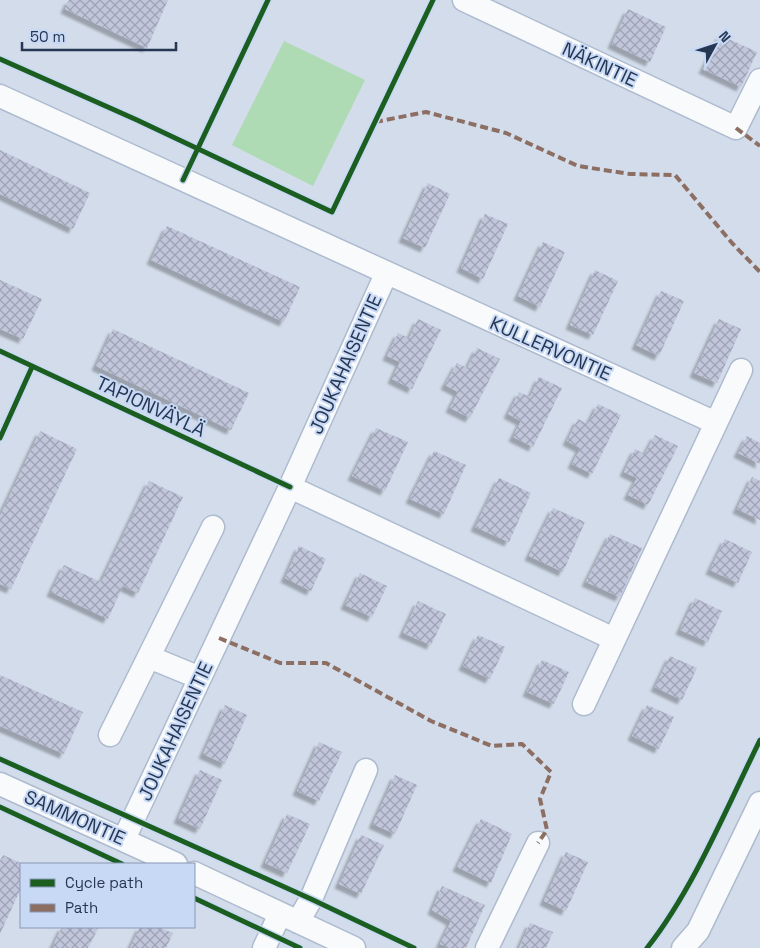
<svg xmlns="http://www.w3.org/2000/svg" width="760" height="948" font-family="'Space Grotesk',sans-serif">
	<style>
		.green { fill: #afdbb4 }
		.building { fill: url(#building-cross-hatch); filter: url(#shadow) }
		.lines { fill: none; stroke-linecap: round; stroke-linejoin: round }
		.minor-casing { stroke: #aebbcf; stroke-width: 25 }
		.minor { stroke: #f8fafc; stroke-width: 22 }
		.quiet { stroke: #8d6e63; stroke-width: 4; stroke-dasharray: 8 4; stroke-linecap: butt }
		.cycleway-casing { stroke: #c8d9f5; stroke-width: 8 }
		.cycleway { stroke: #1b5e20; stroke-width: 5 }
		.labels { text-anchor: middle; stroke-width: 4; stroke-linejoin: round; paint-order: stroke }
		.street-label { font-size: 19px; fill: #263753; stroke: #c8d9f5 }
	</style>
	<defs>
		<pattern id="building-cross-hatch" width="8" height="8" patternUnits="userSpaceOnUse" patternTransform="scale(1.25)"><rect width="8" height="8" fill="#c1c6db"/><path d="M0 0l8 8M0 8l8-8" fill="none" stroke="#9da2b4"/></pattern>
		<filter id="shadow"><feDropShadow dx="-4.5" dy="4.5" stdDeviation="1" flood-color="#0004"/></filter>
	</defs>
	<rect width="100%" height="100%" fill="#d2dcea"/>
	<path class="green" d="M284,41L365,80L313,186L232,145Z"/>
	<path class="building" d="M69,0H168L147,48L65,9Z
		M628,9L666,27L650,62L612,44Z
		M720,35L757,52L741,87L703,69Z
		M0,150L90,193L73,229L0,194Z
		M428,183L450,194L425,248L403,238Z
		M485,214L508,224L483,279L461,268Z
		M167,226L300,287L284,322L151,260Z
		M543,242L565,252L540,307L518,296Z
		M595,270L618,281L593,335L570,325Z
		M0,280L42,299L23,339L0,329Z
		M661,291L684,301L659,356L636,345Z
		M418,319L441,330L412,389L392,379L400,362L387,356L398,333L409,338Z
		M719,319L741,329L717,383L694,373Z
		M113,329L249,393L231,430L96,366Z
		M477,348L500,359L470,418L450,408L458,392L445,385L457,363L467,368Z
		M539,377L562,388L533,447L513,437L521,421L508,414L519,392L530,397Z
		M598,404L621,415L592,474L572,464L580,448L567,441L578,419L588,424Z
		M376,428L408,442L385,491L352,476Z
		M40,431L77,449L11,589L0,584V516Z
		M655,435L678,446L648,505L628,495L637,478L624,472L635,449L645,454Z
		M747,436L760,443V464L738,453Z
		M434,451L466,465L444,514L410,499Z
		M752,477L760,481V520L737,509Z
		M499,478L531,493L509,542L475,527Z
		M149,481L183,497L138,593L123,586L108,619L51,592L64,565L101,582Z
		M553,508L585,522L563,572L529,556Z
		M610,534L642,548L620,597L586,582Z
		M725,539L752,552L738,583L710,570Z
		M299,546L326,559L311,591L285,578Z
		M360,573L387,586L372,617L345,605Z
		M695,598L722,611L708,642L680,630Z
		M418,601L446,614L431,645L403,633Z
		M478,635L505,647L490,679L463,666Z
		M670,656L697,668L682,700L655,687Z
		M542,660L569,672L554,704L527,692Z
		M0,675L83,712L64,754L0,726Z
		M225,705L247,715L225,764L203,754Z
		M647,705L674,717L659,749L632,736Z
		M319,742L342,752L319,801L297,791Z
		M200,770L222,780L200,829L178,819Z
		M395,775L417,785L395,834L373,824Z
		M287,814L310,824L287,873L265,863Z
		M481,819L512,834L491,883L457,867Z
		M361,835L384,845L361,894L339,884Z
		M566,852L588,862L566,911L544,901Z
		M3,855L21,863V888L0,934V861Z
		M442,886L485,905L466,948H450L440,944L451,921L432,910Z
		M530,923L553,932L546,948H519Z
		M62,927H99L88,948H52Z
		M140,927H158L173,933L166,948H130Z"/>
	<g class="lines">
		<g class="minor-casing">
			<path id="minor" d="M464,0L736,128L760,80
				M0,96L716,423
				M290,487L614,639
				M149,657L200,678
				M584,704L741,370
				M110,735L213,527
				M0,784L176,864
				M124,839L290,487L386,274
				M194,873L354,948
				M298,922L311,899L366,770
				M264,948L280,914
				M487,948L538,843
				M683,948L698,931L760,803"/>
		</g>
		<use href="#minor" class="minor"/>
		<path class="quiet" d="M375,122L426,112L506,133L578,166L630,174L675,175L732,243L760,272
			M736,128L760,146
			M219,638L280,663H326L431,721L492,746L522,744L551,772L540,799L547,830L538,843"/>
		<g class="cycleway-casing">
			<path id="cycleway" d="M0,59L137,120L332,212L433,0
				M183,180L268,0
				M0,351L290,487
				M0,438L32,367
				M0,759L311,899L414,948
				M0,807L122,864
				M194,898L300,948
				M647,948C693,890 727,807 760,740"/>
		</g>
		<use href="#cycleway" class="cycleway"/>
	</g>
	<g class="labels">
		<g class="street-label">
			<text transform="translate(600 64) rotate(25)" y="7">NÄKINTIE</text>
			<text transform="translate(551 348) rotate(24)" y="7">KULLERVONTIE</text>
			<text transform="translate(345 364) rotate(-66)" y="7">JOUKAHAISENTIE</text>
			<text transform="translate(151 406) rotate(25)" y="7">TAPIONVÄYLÄ</text>
			<text transform="translate(175 731) rotate(-65)" y="7">JOUKAHAISENTIE</text>
			<text transform="translate(75 817) rotate(24)" y="7">SAMMONTIE</text>
		</g>
	</g>
	<rect x="20" y="863" width="175" height="65" fill="#c8d9f5" stroke="#8798b4"/>
	<rect x="30" y="879" width="25" height="8" fill="#1b5e20" stroke="#8798b4"/>
	<text x="65" y="888" font-size="15" fill="#263753">Cycle path</text>
	<rect x="30" y="904" width="25" height="8" fill="#8d6e63" stroke="#8798b4"/>
	<text x="65" y="913" font-size="15" fill="#263753">Path</text>
	<g transform="translate(715 45) rotate(50)" stroke="#c8d9f5" stroke-width="4" paint-order="stroke">
	<path d="M0-4L9 19L0 12L-9 19Z" fill="#263753"/>
	<text y="-8" font-size="14" font-weight="bold" text-anchor="middle" fill="#263753">N</text>
	</g>
	<path d="M22 42v8h154v-8" fill="none" stroke="#263753" stroke-width="2.5"/>
	<text x="30" y="42" font-size="15" fill="#263753" stroke="#c8d9f5" stroke-width="4" paint-order="stroke">50 m</text>
</svg>
